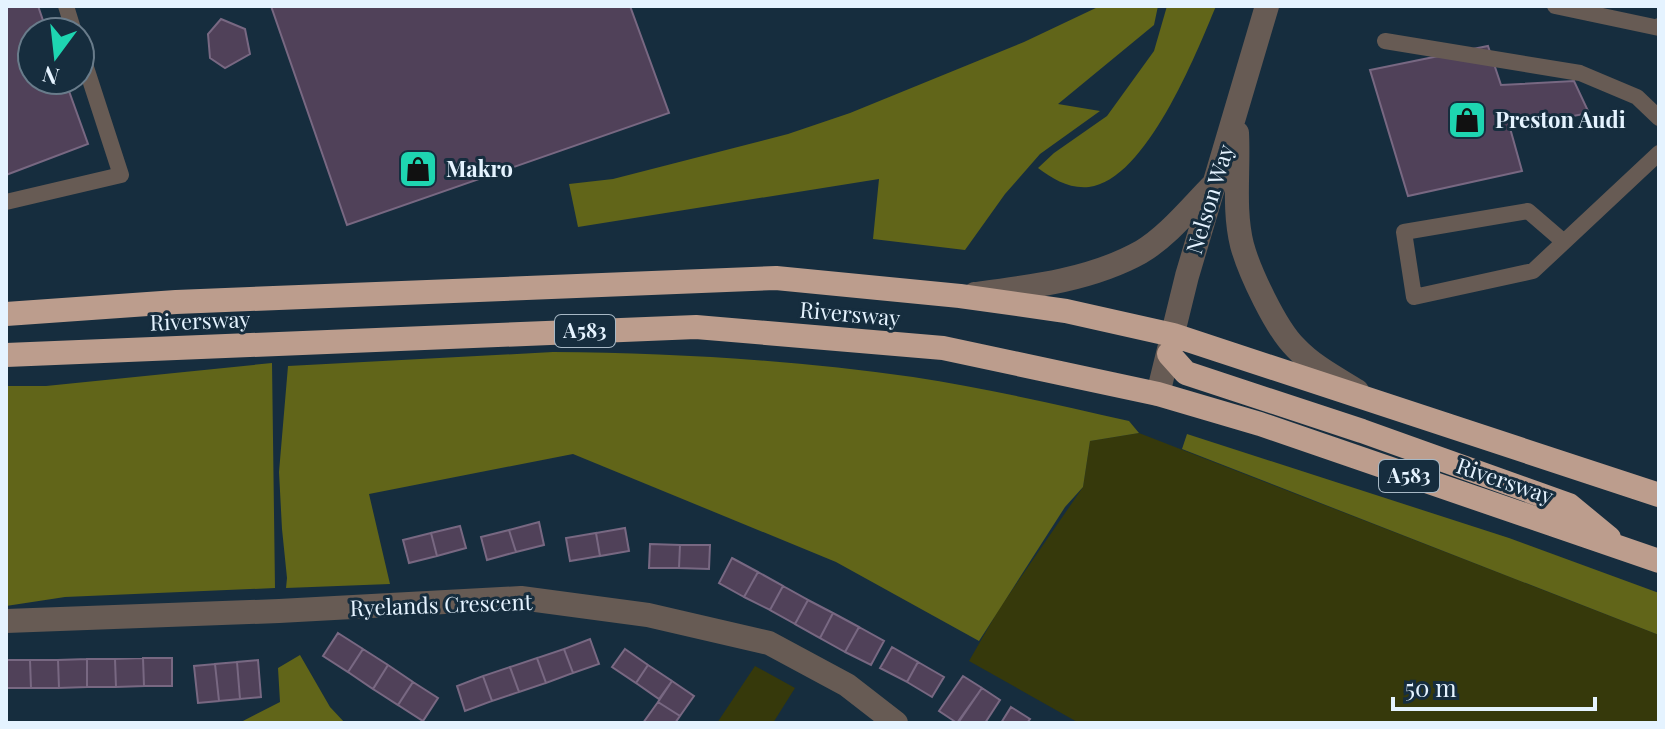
<svg xmlns="http://www.w3.org/2000/svg" width="1665" height="729" font-family="'Playfair Display',serif">
	<style>
		.green { fill: #36390b }
		.forest { fill: #616519 }
		.building { fill: #504159; stroke: #786882; stroke-width: 2 }
		.lines { fill: none; stroke-linecap: round; stroke-linejoin: round }
		.lane { stroke: #675b54; stroke-width: 16 }
		.street { stroke: #675b54; stroke-width: 24 }
		.highway { stroke: #bc9d8d; stroke-width: 24 }
		.labels { text-anchor: middle; stroke-width: 6; stroke-linejoin: round; paint-order: stroke }
		.shield { fill: #162d3e; stroke: #a7b8c5; stroke-width: 2 }
		.shield-label { font-size: 20px; font-weight: bold; fill: #e5f3ff }
		.poi-label { font-size: 22px; font-weight: bold; fill: #e5f3ff; stroke: #162d3e; text-anchor: start }
		.street-label { font-size: 22px; fill: #e5f3ff; stroke: #162d3e }
	</style>
	<rect width="100%" height="100%" fill="#162d3e"/>
	<path class="green" d="M1139,433L1659,635V723H1079L969,661L999,609L1083,487L1090,441Z
		M755,666L795,688L773,723H717Z"/>
	<path class="forest" d="M1100,6H1158L1154,25L1058,104L1100,111L1040,154L1005,194L965,250L873,239L879,179L578,227L569,184L613,179L788,134L850,113L1024,42Z
		M1167,6H1216C1196,54 1146,180 1089,187C1069,189 1053,179 1038,168L1054,153L1107,116L1154,51Z
		M553,352C674,353 794,360 913,377C986,388 1058,405 1129,421L1139,433L1090,441L1083,487L1065,507L979,641L836,562L573,454L369,494L390,584L286,588L287,578L282,529L279,472L288,366Z
		M272,363L275,588L65,597L6,606V386H46Z
		M1187,434L1509,538L1659,593V635L1182,449Z
		M300,655L330,707L345,723H239L280,702L278,668Z"/>
	<path class="building" d="M6,6H38L47,32H32V80H65L88,144L6,175Z
		M271,6H630L669,113L347,225Z
		M221,19L245,29L250,54L225,68L210,58L208,34Z
		M1488,46L1501,85L1574,81L1589,113L1510,128L1522,171L1408,196L1370,70Z
		M539,522L544,545L516,552L509,530Z
		M460,526L466,548L437,556L431,533Z
		M625,528L629,551L600,556L596,533Z
		M509,530L516,552L487,560L481,537Z
		M431,533L437,556L409,563L403,540Z
		M596,533L600,556L570,561L566,538Z
		M650,544L680,545L679,568H649Z
		M680,545H710L709,569L679,568Z
		M732,558L758,572L744,597L719,583Z
		M758,572L783,586L770,610L744,597Z
		M783,586L808,600L795,624L770,610Z
		M808,600L833,613L820,638L795,624Z
		M833,613L859,627L845,652L820,638Z
		M859,627L884,641L871,665L845,652Z
		M338,633L363,649L348,672L323,656Z
		M590,639L599,664L573,673L564,649Z
		M892,647L918,662L907,682L880,668Z
		M363,649L388,665L373,689L348,672Z
		M564,649L573,673L546,683L537,658Z
		M625,649L648,665L636,683L612,667Z
		M143,658H172V686H144Z
		M143,658L144,686L116,687L115,659Z
		M537,658L546,683L519,692L510,667Z
		M87,659H115L116,687H87Z
		M87,659V687L59,688L58,660Z
		M6,660H30L31,688H6Z
		M30,660H58L59,688H31Z
		M258,660L261,697L240,699L237,662Z
		M237,662L240,699L219,701L215,664Z
		M918,662L944,677L932,697L907,682Z
		M215,664L219,701L198,703L194,666Z
		M388,665L413,682L398,705L373,689Z
		M648,665L672,681L659,699L636,683Z
		M510,667L519,692L492,701L483,676Z
		M483,676L492,701L465,711L457,686Z
		M963,676L982,688L957,723L939,711Z
		M672,681L694,696L680,716L658,702Z
		M413,682L438,698L423,721L398,705Z
		M982,688L1000,700L985,723H958Z
		M658,702L680,716L675,723H643Z
		M1011,707L1030,719L1027,723H1001Z"/>
	<g class="lines">
		<path class="lane" d="M66,6L74,32
			M1555,6L1659,28V26
			M1385,41L1580,73L1637,97L1659,118
			M6,202L121,175L80,49
			M1564,242L1528,211L1404,232L1414,297L1533,271L1659,153"/>
		<path class="street" d="M1237,133C1239,170 1233,209 1242,245C1249,271 1276,329 1296,348C1313,366 1336,378 1357,391
			M975,294C1030,287 1091,280 1141,252C1168,236 1191,207 1213,185
			M1158,394L1187,276L1267,6
			M6,621L279,611L521,598L648,615L769,643L847,685L896,723"/>
		<path class="highway" d="M6,314L176,302L776,278L960,296L1066,311L1173,335L1659,495
			M1169,354L1186,373L1362,431L1569,505L1609,538
			M6,355L696,327L943,348L1158,394L1260,424L1659,561"/>
	</g>
	<defs>
		<g id="shop-square" transform="scale(2)"><rect x="-9" y="-9" width="18" height="18" rx="4" fill="#1ed5b1" stroke="#162d3e"/><path d="M-5-2.5h2.3a2.7 3.5 0 0 1 5.4 0H5L5.5 6h-11ZM-1.5-2.5h3a1.5 2.3 0 0 0-3 0Z" fill="#111"/></g>
	</defs>
	<g fill-rule="evenodd">
		<use href="#shop-square" x="1467" y="120"/>
		<use href="#shop-square" x="418" y="169"/>
	</g>
	<g class="labels">
		<g class="shield">
			<rect x="555" y="315" width="60" height="32" rx="6"/>
			<rect x="1379" y="460" width="60" height="32" rx="6"/>
		</g>
		<g class="shield-label">
			<text x="585" y="338">A583</text>
			<text x="1409" y="483">A583</text>
		</g>
		<g class="poi-label">
			<text x="1495" y="128">Preston Audi</text>
			<text x="446" y="177">Makro</text>
		</g>
		<g class="street-label">
			<text transform="translate(1210 199) rotate(-73)" y="8">Nelson Way</text>
			<text transform="translate(850 314) rotate(5)" y="8">Riversway</text>
			<text transform="translate(200 321) rotate(-2)" y="8">Riversway</text>
			<text transform="translate(1505 481) rotate(19)" y="8">Riversway</text>
			<text transform="translate(441 605) rotate(-2)" y="8">Ryelands Crescent</text>
		</g>
	</g>
	<rect width="1665" height="729" fill="none" stroke="#e5f3ff" stroke-width="16"/>
	<g transform="translate(56 56) rotate(195)"><circle r="38" fill="#162d3e" stroke="#697c8b" stroke-width="2"/>
	<path d="M0-6L14 30L0 20L-14 30Z" fill="#1ed5b1"/>
	<text y="-12" font-size="22" font-weight="bold" text-anchor="middle" fill="#e5f3ff">N</text>
	</g>
	<path d="M1393 697v12h202v-12" fill="none" stroke="#e5f3ff" stroke-width="4"/>
	<text x="1405" y="697" font-size="24" fill="#e5f3ff" stroke="#162d3e" stroke-width="6" paint-order="stroke">50 m</text>
</svg>
